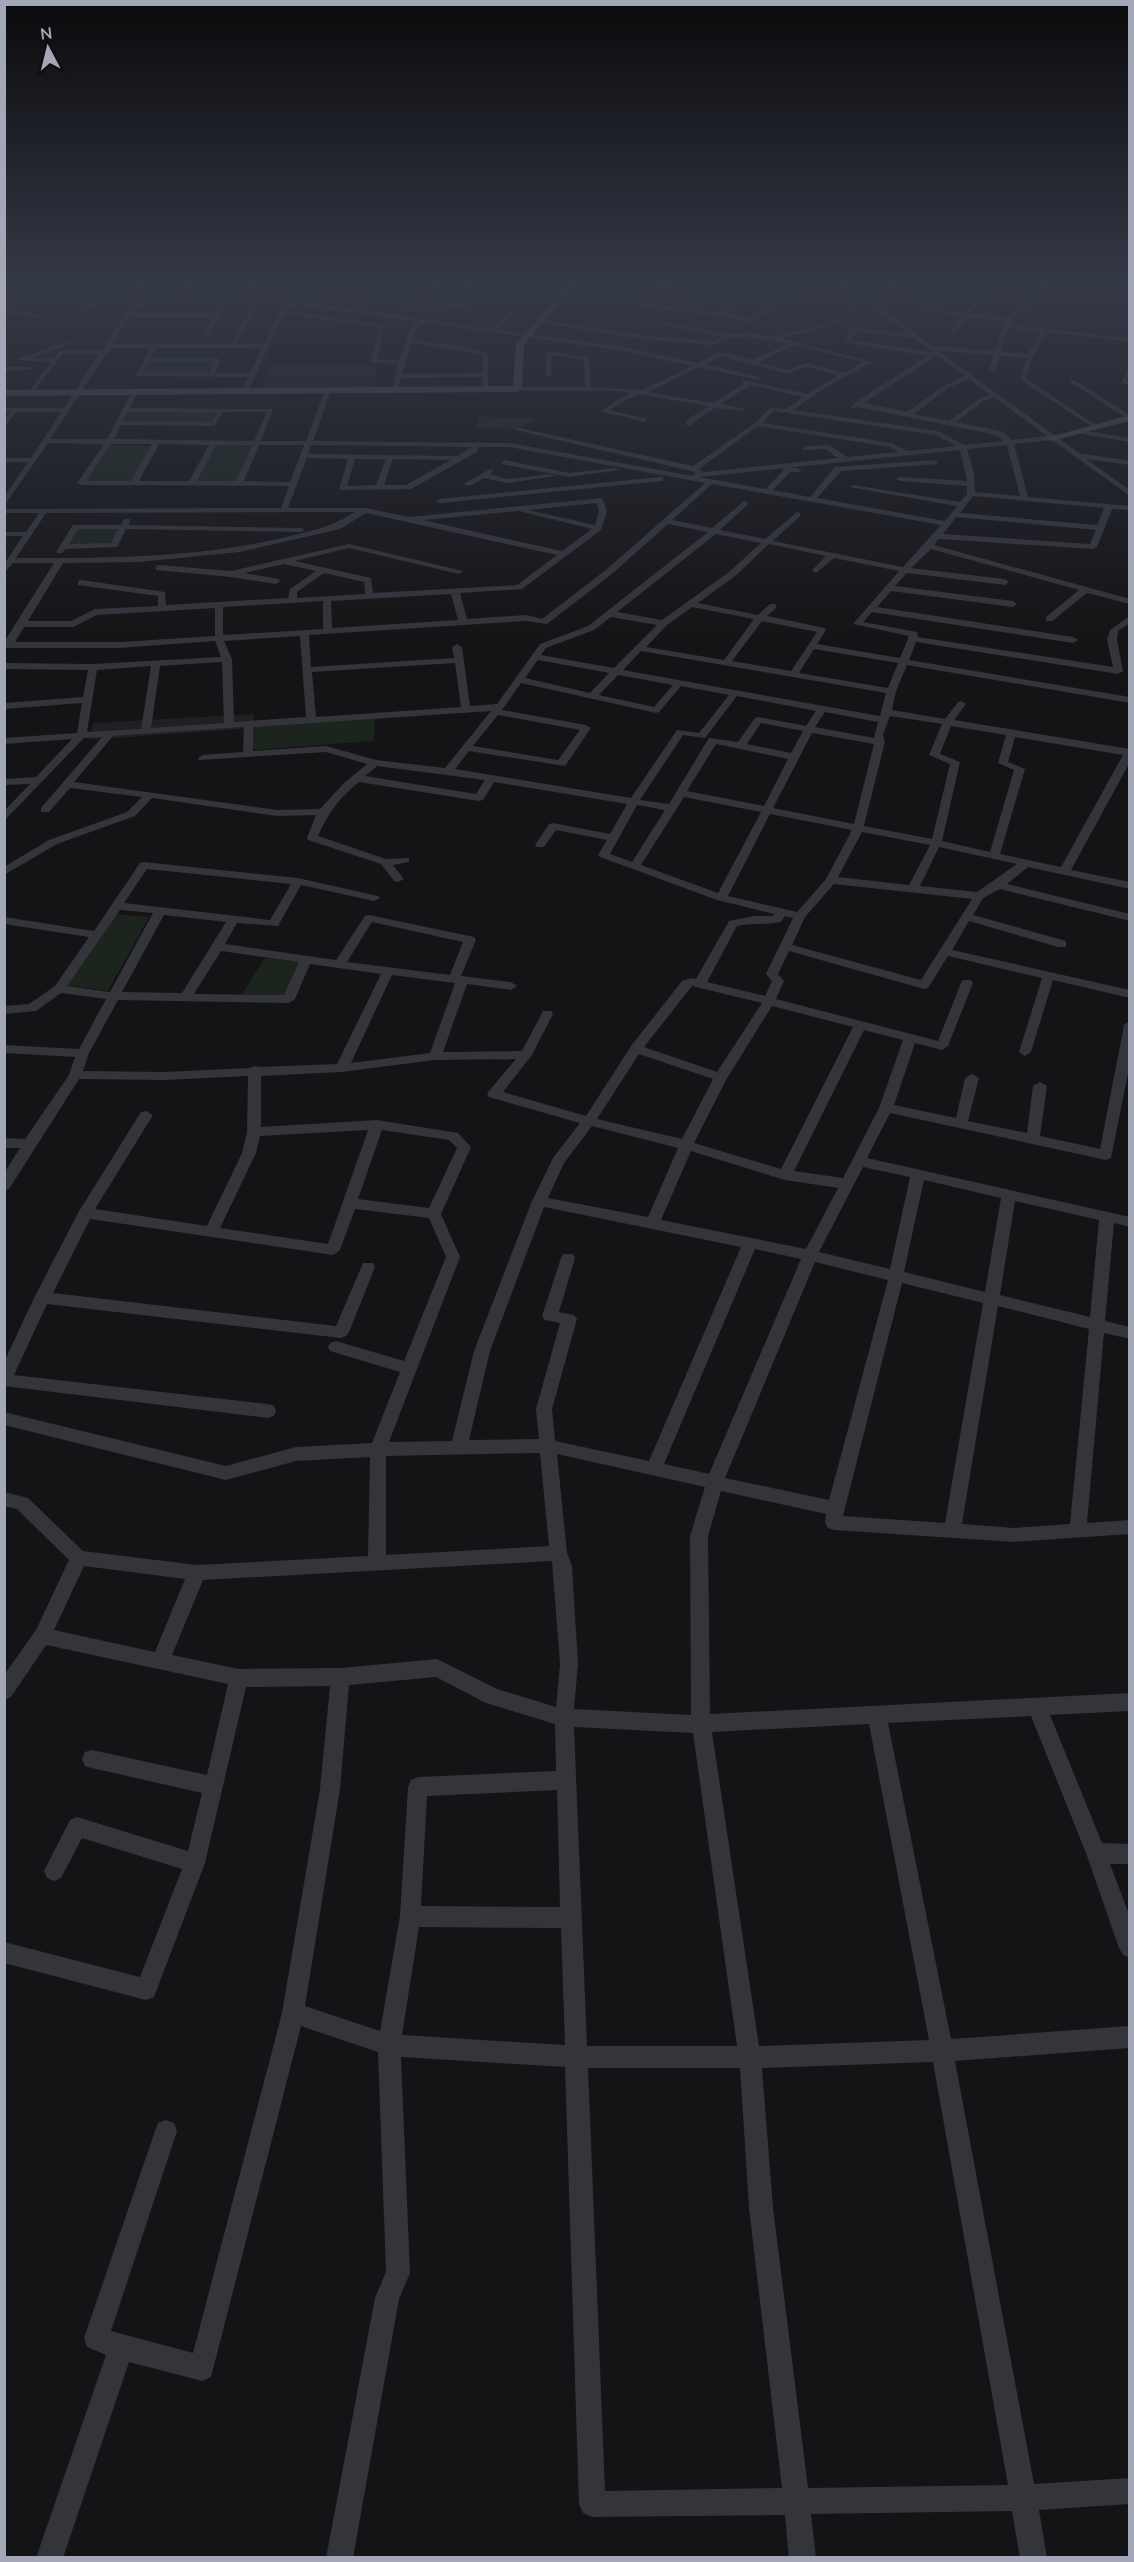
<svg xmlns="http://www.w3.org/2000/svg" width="1134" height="2562" font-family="'Nunito Sans',sans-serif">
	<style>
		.built { fill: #201f22 }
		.green { fill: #1b241d }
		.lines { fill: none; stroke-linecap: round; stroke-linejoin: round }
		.street { fill: #34343b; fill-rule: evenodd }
		.secondary { fill: #42434b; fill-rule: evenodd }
	</style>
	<rect width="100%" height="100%" fill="#141315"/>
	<path class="built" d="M270,364L379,365L373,388L261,389Z
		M254,714V728L89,740L93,723Z"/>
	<path class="green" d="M148,361H215L208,373H142Z
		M130,412H215L212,422H124Z
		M478,417L539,418L517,429H476Z
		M216,444H252L237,482L197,481Z
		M109,445L155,446L135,482H84Z
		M76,528L118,529L112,544L65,547Z
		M375,717L374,741L253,750L255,726Z
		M115,914L149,917L108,991L66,985Z
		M265,958L300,962L284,996L242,994Z"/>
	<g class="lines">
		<path class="street" d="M25,284C44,284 61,290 79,291C89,292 100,284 112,284L89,293L111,297L142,284H151L118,298L141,302L185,284L192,285L187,288L226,295L254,284H263L228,298L210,336L205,335L213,317H130L112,344H231L255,302L258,304L237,344H264L282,307L296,301L424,319L429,317L431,320L493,329L511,311L514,313L499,330L624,347L697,363L721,352L752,360L788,344L747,337L732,338L712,345L640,339L537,322L540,320L640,335L711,341L723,337L664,325L667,323L730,334L747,333L774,336L825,325L844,313L857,297L840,284H847L861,295L888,284H897L893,286L980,298L982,301L969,314L1008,318L1043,284H1050L1012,321L1010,325L1130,338V342L1046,332L1033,356L1026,378L1097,426L1095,429L1021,380L1026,358L1000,356L995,369L992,371L989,369L994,355L938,351L1079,453L1130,461V465L1086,459L1130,490V496L1052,440L1014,444L1028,497L1130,506V510L1112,509L1097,547L1093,549L939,539L934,545L1130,599V604L1087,593L1052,621H1046V617L1079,590L931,549L911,568L1005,579L1009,582L1005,585L907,573L895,586L1013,601L1017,604L1013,607L891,591L877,607L1073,637L1078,640L1073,643L872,612L863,622L917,632L918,637L1113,667L1107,640L1110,630L1130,616V623L1118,631L1117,640L1123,671L1118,674L916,642L909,660L1130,697V703L907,665L896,691L892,710L945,719L958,702L961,701L966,704L954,720L1130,749V762L1071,870L1130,882V889L1028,867L1007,884L1130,914V921L1000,889L983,898L973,915L1066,941V947H1058L969,921L952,950L1130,990V998L1053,980L1031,1052L1025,1056L1019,1052L1042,978L948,956L928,988L924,989L789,951L778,974L784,981L776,999L938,1041L961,983L963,980H971L973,983L948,1046L942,1050L915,1043L894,1105L956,1118L965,1078L972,1074L979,1078L968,1121L1027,1133L1033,1086L1040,1082L1047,1086L1040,1136L1100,1149L1124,1025L1130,1021V1063L1111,1158L1106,1160L890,1113L867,1158L1130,1217V1227L1114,1223L1105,1321L1130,1327V1339L1104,1333L1087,1523L1130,1520V1534L1014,1542L834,1530L828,1528L825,1523L826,1514L721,1491L708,1536L710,1714L1130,1693V1711L1050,1715L1102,1843L1130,1844V1864H1110L1130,1917V1958L1123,1955L1119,1948L1086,1853L1031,1716L888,1723L951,2039L1130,2026V2048L955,2061L1034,2484L1130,2478V2504L1039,2510L1047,2558H1020L1012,2511L811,2514L816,2558H789L785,2515L592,2517L583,2513L579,2504L565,2067L401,2057L410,2273L399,2299L353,2558H326L375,2298L386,2272L378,2052L301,2026L211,2377L202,2381L129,2362L63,2558H36L106,2355L87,2347L84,2338L155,2131L158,2123L166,2120L174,2123L177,2131L111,2331L193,2353L282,2013L320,1789L330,1686L246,1687L205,1863L154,1997L146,2000L4,1963V1942L140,1977L182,1869L82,1838L61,1878L54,1881L47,1878L44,1871L70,1820L77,1817L188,1851L202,1793L92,1768L85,1766L82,1759L85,1752L92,1750L207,1775L228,1684L46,1645L11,1697L4,1700V1675L36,1630L69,1560L17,1509L4,1506V1492L28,1498L83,1551L197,1565L368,1556L370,1457L296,1461L226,1480L4,1425V1412L226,1466L296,1447L372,1443L400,1372L330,1351L328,1347L330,1343L336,1341L404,1361L446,1257L429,1218L355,1209L340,1250L333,1255L90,1219L53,1293L336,1326L363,1263H373L375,1267L349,1332L346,1336L341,1338L47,1304L14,1375L268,1404L274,1406L276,1411L274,1416L268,1418L4,1386V1362L34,1298L78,1213L141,1112L146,1111L153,1115L95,1209L207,1226L242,1153L247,1132L248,1076L165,1080L79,1079L9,1189L4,1191V1173L20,1148H4V1138L25,1139L69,1075L75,1057L4,1053V1045L79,1049L106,999L61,993L36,1011L4,1014V1006L29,1004L55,986L89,937L4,924V917L94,931L140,863L144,862L298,878L378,896L380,898L374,901L301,885L278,926L237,923L225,944L336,960L365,916L369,915L474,937L476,940L461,976L511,982L517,986L511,990L467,984L443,1052L522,1051L543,1011H551L553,1014L532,1055L503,1092L586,1116L631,1046L682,981L691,978L696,979L729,921L755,916H773L774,914L717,900L600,857L598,855L607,840L556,830L544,847H536L535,845L549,824L553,823L610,834L627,804L494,782L483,800L479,801L359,782C339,798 328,813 318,836L386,859L409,858V862L393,865L404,879L398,882L394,881L381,864L308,840L307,838L316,815L277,816L152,798L135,816L57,844L4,875V867L49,840L127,812L142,797L70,788L49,812H41V808L102,737L84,738L4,821V811L30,784L4,785V779L36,777L72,739L4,744V738L77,733L82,703L4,709V703L83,697L88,670L4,669V663L93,664L221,657L215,641L120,648H4V642L54,563H13L4,573V564L23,536H4V532H26L39,513H4V509L281,508L289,486L81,485L77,483L104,444L48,443L4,506V497L28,462H4V458H31L61,412H17L4,427V419L10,412H4V408H64L99,354H63L33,392L30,390L51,362L16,360L68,341L70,344L31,358H54L61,350H102L126,314L137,305L112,300L78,314L76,311L105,299L82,295L53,305L10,296L12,293L53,301L74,294ZM887,289L937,296L924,311L960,316L952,327V334H956L966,317L1005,321L995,351L932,346L865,297ZM182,290L223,298L215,313H134L144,305ZM943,297L975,301L963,313L931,310ZM861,300L907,333L848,327L846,330L851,331L843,342L927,356L854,403L850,409L859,407L996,435L1004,441L964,445L938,431L793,410L823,389L872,362L781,338C816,330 837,329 861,300ZM297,305L419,322L411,327L399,360H377L384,325L286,311ZM284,314L379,327L370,362L398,364L392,390L395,392L398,390L401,378L482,377V389L485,391L488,389V353L468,347L413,340L417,328L426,323L624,351L692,366L642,390L591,387L589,358L549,351L546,353V377L551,376L552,355L584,360L585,387H517L514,389L517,391H618L630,393L600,411L645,422L647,419L609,410L638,394L708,406L690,418L685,424L689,426L715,408L744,411V409L720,404L751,385L803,397L786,409L770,408L755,423L693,466L519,428L515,430L691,471L695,473L693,476L509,443L313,441L331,390L328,388L325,390L306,441H261L273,409L130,408L138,391L135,389L132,391L107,439H50L106,354L109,352L110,348H150L136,376L248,377L242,391L245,393L248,391ZM1009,328L1040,332L1028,354L1001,352ZM858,332L913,338L932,352L850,340ZM412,343L483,355L482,373L402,374ZM794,345L863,362L844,373L807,363L787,370L759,362ZM156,348H262L250,373H215L221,360L218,358H151ZM937,355L965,376L944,386L907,412L864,403ZM722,356L787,374L807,367L839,375L808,394L744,380L741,382L744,384L713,403L648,392L699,367L758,380L761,378L705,364ZM148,362H214L209,373H142ZM969,379L990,395L980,398L949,421L914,414L948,388ZM995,398L1047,436L1012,440L1001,431L956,422L984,400ZM774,411L936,435L956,446L907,451L892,443L762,423ZM128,412H217L212,422L123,421ZM223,412H267L254,441L114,439L121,425L214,426ZM758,426L890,447L898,452L847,457L829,445L805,446L802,450L825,449L838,458L704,472L699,469ZM111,444H152L131,481H86ZM159,444L209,445L189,481H139ZM216,445H252L236,481H197ZM259,445H304L290,482L244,481ZM311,445L471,447L458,456L308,454ZM1007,445L1020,496L975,492L974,473L967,449ZM478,447H509L705,483L607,569L542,619L526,615L467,619L460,593L522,589L601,530L607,511L602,498L409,517L365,508H288L307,458L348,459L339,490L411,489L477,452ZM960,450L967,481L900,477L896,479L900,481L967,486V494L960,502L853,485L849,487L957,506L945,521L817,498L841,471L938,464L935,460L835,467L810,497L773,490L790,472H801L798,468H785L766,489L699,477ZM355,459H386L376,485L347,486ZM393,459L451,460L406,485H384ZM712,484L941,525L903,567L773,541L800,516L801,514L797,512L765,539L720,530L747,505L748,503L744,501L712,528L672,520ZM973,496L1104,508L1097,525L960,513ZM596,503L599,511L595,525L528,510ZM519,511L592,529L562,551L423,520ZM355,512C330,528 310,531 282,538C195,558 106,558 16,558L46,513ZM366,513L557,555L517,585L373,593L371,578L295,561L349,548L459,574L463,571L349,544L231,571L159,565L156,566V570L231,577L276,584L280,581L279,579L244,573L284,564L316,571L290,589L288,598L166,605L165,592L81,580L78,581V585L158,596V606L95,609L71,621H28L63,563L139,562L240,552L340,529ZM956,517L1096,530L1090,544L943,534ZM668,524L708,532L588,626L540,644L497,704L470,706L462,647L457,644L452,647L454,658L311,667L309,635L526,621L547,624L613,573ZM716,534L761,543L729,572L662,620L617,612ZM769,544L826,556L812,570L816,573L834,558L899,571L853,624L909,636L900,658L817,644L826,630L825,628L767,616L776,608V604H770L758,615L698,603L735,576ZM324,573L364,582L365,594L297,598V592ZM451,594L458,620L332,628L331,601ZM323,601V629L223,635V607ZM692,607L754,619L724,660L646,647L667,625ZM215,608V636L120,642H15L24,627H73L97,615ZM611,617L657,625L614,668L541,655L546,648L594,630ZM762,621L817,632L791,671L732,661ZM300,636L306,717L234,722L232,659L224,641ZM814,649L898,663L888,688L799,673ZM641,651L886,693L880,716L623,670ZM538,660L609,673L590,693L525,678ZM222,662L224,723L151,728L160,666ZM455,663L461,707L316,717L312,672ZM151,666L141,729L87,732L97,670ZM618,675L673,685L654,707L599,695ZM521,683L656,713L659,712L681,686L729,695L699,733L677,730L631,798L455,769L469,751L565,766L591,728L586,725L502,710ZM737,696L816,711L806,726L758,717L755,718L738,742L709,738L669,804L640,800L683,735L705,738ZM491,711L445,768L376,760L326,746L253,751L254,727ZM825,712L878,722L874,738L815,727ZM498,715L580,730L558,760L473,746ZM890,716L942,724L929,755L950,764L932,839L864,826L885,742L883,735ZM761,723L803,731L791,753L747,744ZM951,726L1006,735L998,763L1014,770L990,852L942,841L960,762L940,754ZM244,727L243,752L203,755L198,758L199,760L326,752L367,764L344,783L320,809L277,810L74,782L113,736ZM812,733L874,744L854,824L773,808ZM1015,737L1123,755L1061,867L1000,854L1025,769L1008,762ZM716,744L788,759L764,806L687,791ZM377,766L485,780L476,794L365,776ZM684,797L761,812L718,893L641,865ZM637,805L665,810L632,862L610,854ZM770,814L852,830L826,879L797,912L728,896ZM862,832L930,845L909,885L838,877ZM939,847L1017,864L977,892L920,886ZM147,869L291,884L270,920L124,903ZM834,884L972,899L921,980L792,945L805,917ZM120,910L153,913L110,992L67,986ZM164,915L226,922L182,993L122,992ZM785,916L793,918L766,974L772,981L765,996L707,982L737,926C752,923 767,925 781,922ZM372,922L463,942L450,975L347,962ZM221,951L299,962L284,995L194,994ZM310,964L381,974L337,1064L260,1067L255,1066L250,1068L165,1072L83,1071L89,1053L118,1000L289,1003L295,999ZM392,975L455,983L430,1053L351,1063ZM692,986L762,1003L717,1072L644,1047ZM772,1006L853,1027L781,1169L694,1143L726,1080ZM864,1030L903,1040L879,1108L843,1178L794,1171ZM639,1054L713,1079L682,1139L597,1119ZM516,1059L489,1091L487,1094L489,1097L580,1123L553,1158L532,1201L474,1351L452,1441L389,1442L460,1257L441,1214L471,1147L458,1133L377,1120L261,1127V1076L342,1072L435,1060ZM592,1126L678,1148L648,1217L548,1198L564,1163ZM368,1130L328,1244L220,1228L256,1153L260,1136ZM382,1130L449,1140L457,1148L429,1208L358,1199ZM691,1151L785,1180L838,1188L806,1249L661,1220ZM863,1167L910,1177L890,1269L819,1252ZM924,1180L1001,1198L985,1292L904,1272ZM1015,1201L1099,1220L1090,1317L1000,1295ZM544,1207L741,1247L649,1461L555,1441L552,1409L577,1319L574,1315L559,1312L575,1258L573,1254H563L561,1258L542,1316L545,1320L560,1323L536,1409L539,1439L469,1440L490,1351ZM755,1249L801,1259L709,1474L664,1464ZM815,1262L888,1280L829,1500L725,1478ZM902,1283L983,1303L945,1523L843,1516ZM998,1306L1089,1329L1070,1524L1014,1528L962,1524ZM540,1453L549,1546L386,1555V1456ZM557,1454L705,1487L690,1536L691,1715L574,1709L578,1664L572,1566L567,1553ZM552,1561L560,1664L556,1707L497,1689L437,1659L340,1668L239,1669L172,1655L203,1580ZM84,1566L185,1579L155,1652L54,1630ZM436,1677L486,1703L555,1724L556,1771L418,1777L411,1780L408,1787L400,1916L380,2031L305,2006L340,1789L349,1685ZM869,1724L929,2040L759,2046L712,1732ZM574,1727L693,1733L737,2046H587ZM557,1790L560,1907L421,1906L427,1796ZM419,1927L561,1928L565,2045L402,2035ZM933,2062L1008,2485L808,2488L773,2208L762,2068ZM588,2068H740L749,2208L782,2488L605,2491Z
			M367,284H375L364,290L392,296L389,298L355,291Z
			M434,284H443L397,303L443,310L445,313L374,301L377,299L390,301Z
			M447,284H464L560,300L557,302L496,293L463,308L430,303L432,300L462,304L489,292Z
			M641,284H661L743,295L754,284H761L749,295L778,299L798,284L804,285L754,322L560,294L563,292L719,313L739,298ZM745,299L774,302L753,318L726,314Z
			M1080,284L1130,287V291L1083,286Z
			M4,308L36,314L39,316L36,318L4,312Z
			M4,367H31L34,369L4,371Z
			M1130,367L1127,381H1130V385L1121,383Z
			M1070,380H1074L1130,415V420L1070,382Z
			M1079,430L1130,438V442L1082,434Z
			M504,460L569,473L615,468L619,470L569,477L501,464Z
			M490,469L494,471L489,474L508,479L551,474L555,476L508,483L484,478L470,486L463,484Z
			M660,477H663V481L440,503L436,501L440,499Z
			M124,519H130L129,525L301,528L305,530L301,532L126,529L117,547L66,549L60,554L56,552L73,525H121ZM78,529H118L111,543L69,544Z"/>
		<path class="secondary" d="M569,284H578L567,294L524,344L522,389L517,392L4,396V390L513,386L516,344Z
			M1130,415V421L1051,441L1046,438Z"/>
	</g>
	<linearGradient id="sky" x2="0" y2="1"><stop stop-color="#0b0a0c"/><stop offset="0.44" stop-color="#343946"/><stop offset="1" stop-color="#343946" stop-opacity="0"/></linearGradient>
	<rect width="1134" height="643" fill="url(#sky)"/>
	<rect width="1134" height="2562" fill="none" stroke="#a4a7b7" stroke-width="12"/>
	<g transform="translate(48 48) rotate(353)" stroke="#0f0e10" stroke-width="4.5" paint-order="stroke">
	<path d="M0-4.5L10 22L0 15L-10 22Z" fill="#a4a7b7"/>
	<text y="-9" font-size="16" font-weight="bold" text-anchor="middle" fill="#a4a7b7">N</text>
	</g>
</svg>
